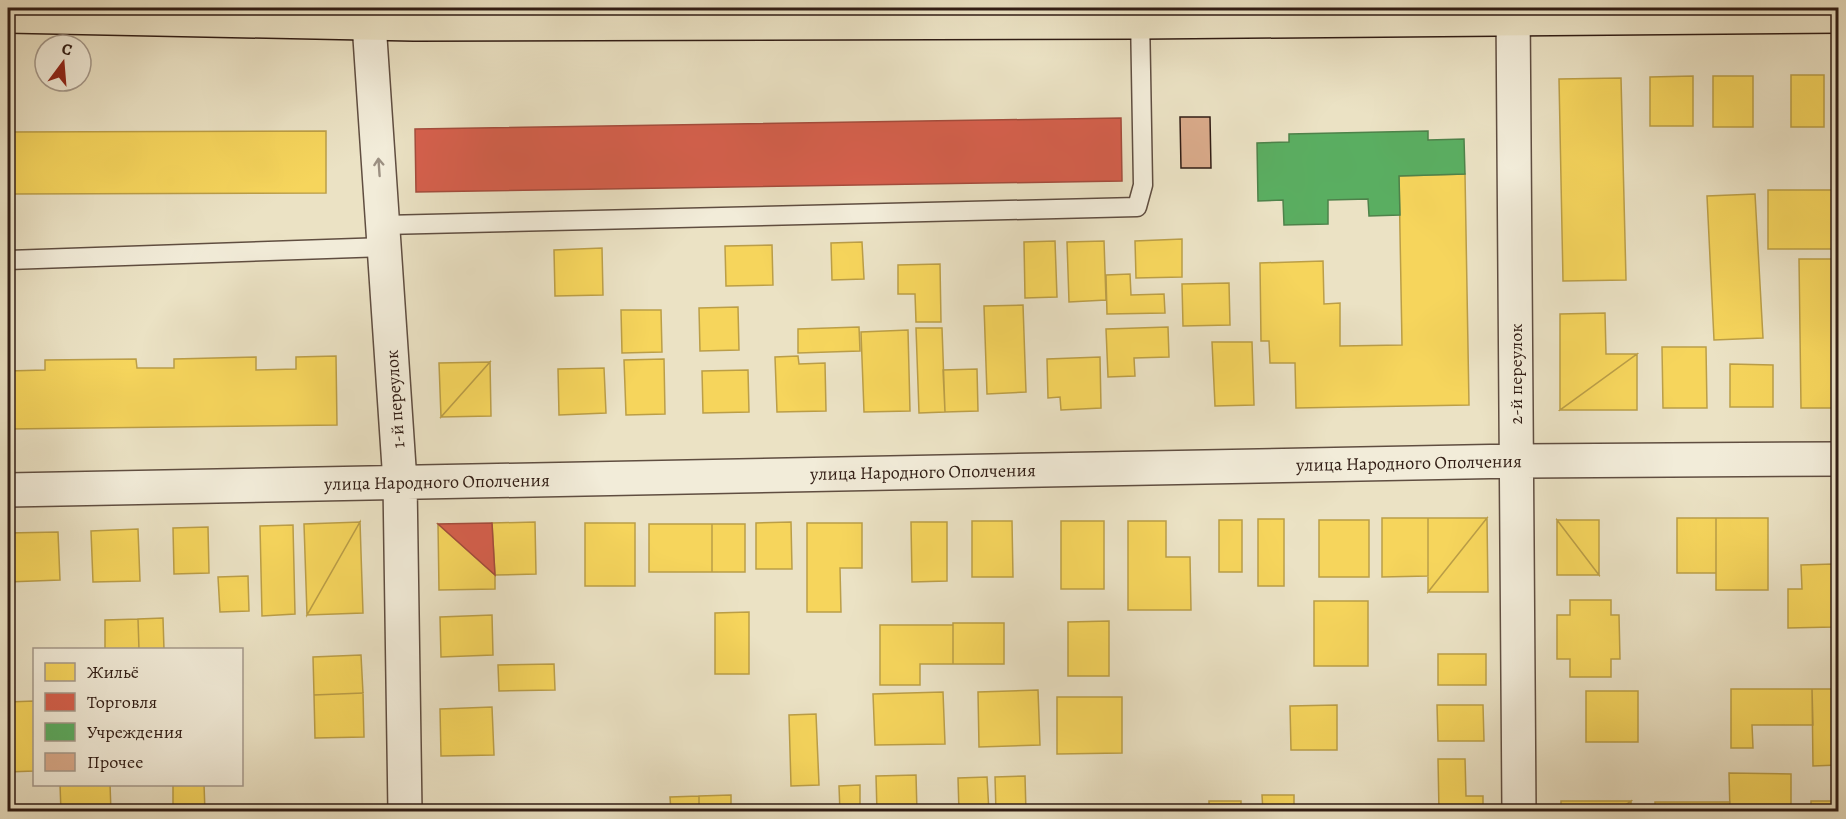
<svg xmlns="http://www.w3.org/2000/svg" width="1846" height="819" font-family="Alegreya,serif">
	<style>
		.homes { fill: #f6d55c; stroke: #bb9e47; stroke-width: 1.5 }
		.shops { fill: #d6604d; stroke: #a44c3c; stroke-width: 1.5 }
		.public { fill: #5aae61; stroke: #4e824a; stroke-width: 1.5 }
		.building { fill: #d9aa8a; stroke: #311d15; stroke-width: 1.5 }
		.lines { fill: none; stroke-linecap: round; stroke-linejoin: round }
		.lane-casing { stroke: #604e41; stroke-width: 21 }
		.street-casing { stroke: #604e41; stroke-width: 36 }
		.primary-casing { stroke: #311d15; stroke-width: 36 }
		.lane { stroke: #f2ecd9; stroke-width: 18 }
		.street { stroke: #f2ecd9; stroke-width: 33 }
		.primary { stroke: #ebe2c4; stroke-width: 33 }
		.oneway { stroke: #9b8f81 }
		.labels { text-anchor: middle; stroke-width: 6; stroke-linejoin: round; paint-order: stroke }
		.street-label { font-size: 18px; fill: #311d15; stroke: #f2ecd9 }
	</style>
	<rect width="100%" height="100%" fill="#ebe2c4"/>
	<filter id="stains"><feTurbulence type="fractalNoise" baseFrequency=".00333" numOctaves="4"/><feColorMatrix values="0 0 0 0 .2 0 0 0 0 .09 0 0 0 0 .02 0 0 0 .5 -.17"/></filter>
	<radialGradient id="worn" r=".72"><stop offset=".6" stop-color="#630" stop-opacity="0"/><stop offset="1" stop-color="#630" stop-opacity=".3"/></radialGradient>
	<path class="homes" d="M1791,75H1824V127H1791Z
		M1693,76V126H1650V77Z
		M1713,76H1753V127H1713Z
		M1621,78L1626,280L1563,281L1559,79Z
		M326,131V193L8,194V132Z
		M1465,174L1469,405L1296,408L1295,363H1270L1269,341H1261L1260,263L1323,261L1324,304L1340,303V346L1402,345L1399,176Z
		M1768,190H1838V249H1768Z
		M1755,194L1763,338L1714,340L1707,196Z
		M1182,239V277L1136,278L1135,241Z
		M1055,241L1057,297L1025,298L1024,242Z
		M1104,241L1106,300L1069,302L1067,242Z
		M862,242L864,279L832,280L831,243Z
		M772,245L773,285L726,286L725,246Z
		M602,248L603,295L555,296L554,250Z
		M1799,259H1838V408H1801Z
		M940,264L941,322H916L915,294H898V265Z
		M1130,274L1131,295L1164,294L1165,313L1107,314L1106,275Z
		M1229,283L1230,325L1183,326L1182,284Z
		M1023,305L1026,392L987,394L984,306Z
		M738,307L739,350L700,351L699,308Z
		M621,310H661L662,352L622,353Z
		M1605,313L1606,354H1637L1560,410V314Z
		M859,327L860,351L798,353V329Z
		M1168,327L1169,357L1134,358L1135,376L1108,377L1106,329Z
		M916,328H942L945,412L919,413Z
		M908,330L910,411L864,412L861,332Z
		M1212,342H1252L1254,405L1215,406Z
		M1662,347H1706L1707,408H1663Z
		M1637,354V410H1560Z
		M336,356L337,425L8,429V371L45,370V360L136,359L137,368H174V359L256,357V370L296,369V357Z
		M798,356L799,364L825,363L826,411L777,412L775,357Z
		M1100,357L1101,408L1061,410L1060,397L1048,398L1047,359Z
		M664,359L665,414L626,415L624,360Z
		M490,362L491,416L441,417Z
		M490,362L441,417L439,363Z
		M1730,364L1773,365V407H1730Z
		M604,368L606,413L559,415L558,369Z
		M977,369L978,411L945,412L943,370Z
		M748,370L749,412L703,413L702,371Z
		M1382,518H1428V576L1382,577Z
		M1428,518H1487L1428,592Z
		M1487,518L1488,592H1428Z
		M1677,518H1716V573H1677Z
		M1716,518H1768V590H1716Z
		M1258,519H1284V586H1258Z
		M1219,520H1242V572H1219Z
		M1319,520H1369V577H1319Z
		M1557,520H1599V575Z
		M1557,520L1599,575H1557Z
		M972,521H1012L1013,577H972Z
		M1061,521H1104V589H1061Z
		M1128,521H1166V557H1190L1191,610H1128Z
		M360,522L363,613L307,615Z
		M360,522L307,615L304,524Z
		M535,522L536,574L495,575L492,523Z
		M791,522L792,569H756V523Z
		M911,522H947V581L912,582Z
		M585,523H635V586H585Z
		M807,523H862V568H840L841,612H807Z
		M438,524L495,575V589L439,590Z
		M649,524H712V572H649Z
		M712,524H745V572H712Z
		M293,525L295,614L262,616L260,526Z
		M208,527L209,573L174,574L173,528Z
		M138,529L140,581L93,582L91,531Z
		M58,532L60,580L8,582V533Z
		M1833,564L1834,627L1788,628V589H1802L1801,565Z
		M248,576L249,611L220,612L218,577Z
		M1570,600H1611V615H1619L1620,659H1611V677H1570V659H1557V615H1570Z
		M1314,601H1368V666H1314Z
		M749,612V674H715V613Z
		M492,615L493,655L441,657L440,617Z
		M163,618L164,650H139L138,619Z
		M138,619L139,650H105V620Z
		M1109,621V676H1068V622Z
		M953,623H1004V664H953Z
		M880,625H953V664H920V685H880Z
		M8,636H9L11,699H8Z
		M1438,654H1486V685H1438Z
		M361,655L363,693L314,695L313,657Z
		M554,664L555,690L499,691L498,665Z
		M1731,689H1812L1813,725H1752L1753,748H1731Z
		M1812,689H1838V765L1813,766Z
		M1038,690L1040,745L979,747L978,692Z
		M1586,691H1638V742H1586Z
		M943,692L945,744L875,745L873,694Z
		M363,693L364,737L315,738L314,695Z
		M1057,697H1122V753L1057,754Z
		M34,701V771L8,772V702Z
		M1337,705V750H1291L1290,706Z
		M1437,705H1483L1484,741H1438Z
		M492,707L494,755L441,756L440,709Z
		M816,714L819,785L791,786L789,715Z
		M1438,759H1465L1466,796H1483V812H1439Z
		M1729,773L1791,774V812H1730Z
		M916,775L917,812H877L876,776Z
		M1025,776L1026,812H996L995,777Z
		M987,777L989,812H959L958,778Z
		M60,784H110L111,812H61Z
		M173,784H204L205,812H173Z
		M860,785V812H840L839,786Z
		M731,795V812H699V796Z
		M1262,795H1294V812H1263Z
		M699,796V812H671L670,797Z
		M1209,801H1241V812H1209Z
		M1561,801H1631L1616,812H1561Z
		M1631,801V812H1616Z
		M1811,801H1838V812H1811Z
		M1655,802H1730V812H1655Z
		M1126,807H1156V812H1126Z
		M1376,808H1412V812H1376Z
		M1042,810H1111V812H1042Z"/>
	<path class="shops" d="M1121,118L1122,181L416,192L415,129Z
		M492,523L495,575L438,524Z"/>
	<path class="public" d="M1428,131V140L1464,139L1465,174L1399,176L1400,215L1369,216L1368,199L1328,200V224L1284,225L1283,200L1258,201L1257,143L1289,142V134Z"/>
	<path class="building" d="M1180,117H1210L1211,168H1181Z"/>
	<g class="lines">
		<g class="lane-casing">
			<path id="lane" d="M384,225L1137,207L1143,185L1140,15
				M8,260L385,247"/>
		</g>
		<g class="street-casing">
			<path id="street" d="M1513,8L1519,812
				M369,23L400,482L405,812
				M8,490L1516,461L1838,459"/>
		</g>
		<g class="primary-casing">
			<path id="primary" d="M8,16L414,24L1140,22L1838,16"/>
		</g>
		<use href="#lane" class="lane"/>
		<use href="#street" class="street"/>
		<use href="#primary" class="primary"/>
	</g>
	<defs><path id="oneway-shaft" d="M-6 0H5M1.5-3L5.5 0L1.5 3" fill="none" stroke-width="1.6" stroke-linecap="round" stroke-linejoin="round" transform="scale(1.5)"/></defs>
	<use class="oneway" href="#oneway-shaft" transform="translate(379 167) rotate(-94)"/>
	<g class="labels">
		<g class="street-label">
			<text transform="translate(1516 374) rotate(-90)" y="6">2-й переулок</text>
			<text transform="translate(395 399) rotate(-94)" y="6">1-й переулок</text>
			<text transform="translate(1409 463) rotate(-1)" y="6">улица Народного Ополчения</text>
			<text transform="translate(923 472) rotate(-1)" y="6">улица Народного Ополчения</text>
			<text transform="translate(437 482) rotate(-1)" y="6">улица Народного Ополчения</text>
		</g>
	</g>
	<rect width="1846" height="819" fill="none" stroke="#ebe2c4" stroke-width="30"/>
	<rect x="9" y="9" width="1828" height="801" fill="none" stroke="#311d15" stroke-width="3"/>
	<rect x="15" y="15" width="1816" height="789" fill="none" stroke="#311d15" stroke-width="1.5"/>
	<rect x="33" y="648" width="210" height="138" fill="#f2ecd9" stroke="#a5998b" stroke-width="1.5"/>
	<rect x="45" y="663" width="30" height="18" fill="#f6d55c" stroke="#a5998b" stroke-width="1.5"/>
	<text x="87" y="678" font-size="18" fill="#311d15">Жильё</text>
	<rect x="45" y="693" width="30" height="18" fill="#d6604d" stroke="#a5998b" stroke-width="1.5"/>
	<text x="87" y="708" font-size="18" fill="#311d15">Торговля</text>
	<rect x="45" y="723" width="30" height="18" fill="#5aae61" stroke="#a5998b" stroke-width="1.5"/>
	<text x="87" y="738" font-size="18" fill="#311d15">Учреждения</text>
	<rect x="45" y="753" width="30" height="18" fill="#d9aa8a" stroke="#a5998b" stroke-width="1.5"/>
	<text x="87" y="768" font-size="18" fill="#311d15">Прочее</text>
	<g transform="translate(63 63) rotate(16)"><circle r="28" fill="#f2ecd9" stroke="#a5998b" stroke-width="1.5"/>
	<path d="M0-4.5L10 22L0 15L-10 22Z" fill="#8f2418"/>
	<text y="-9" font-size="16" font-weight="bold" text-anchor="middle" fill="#311d15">С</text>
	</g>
	<rect width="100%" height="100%" filter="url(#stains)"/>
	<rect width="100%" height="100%" fill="url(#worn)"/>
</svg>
